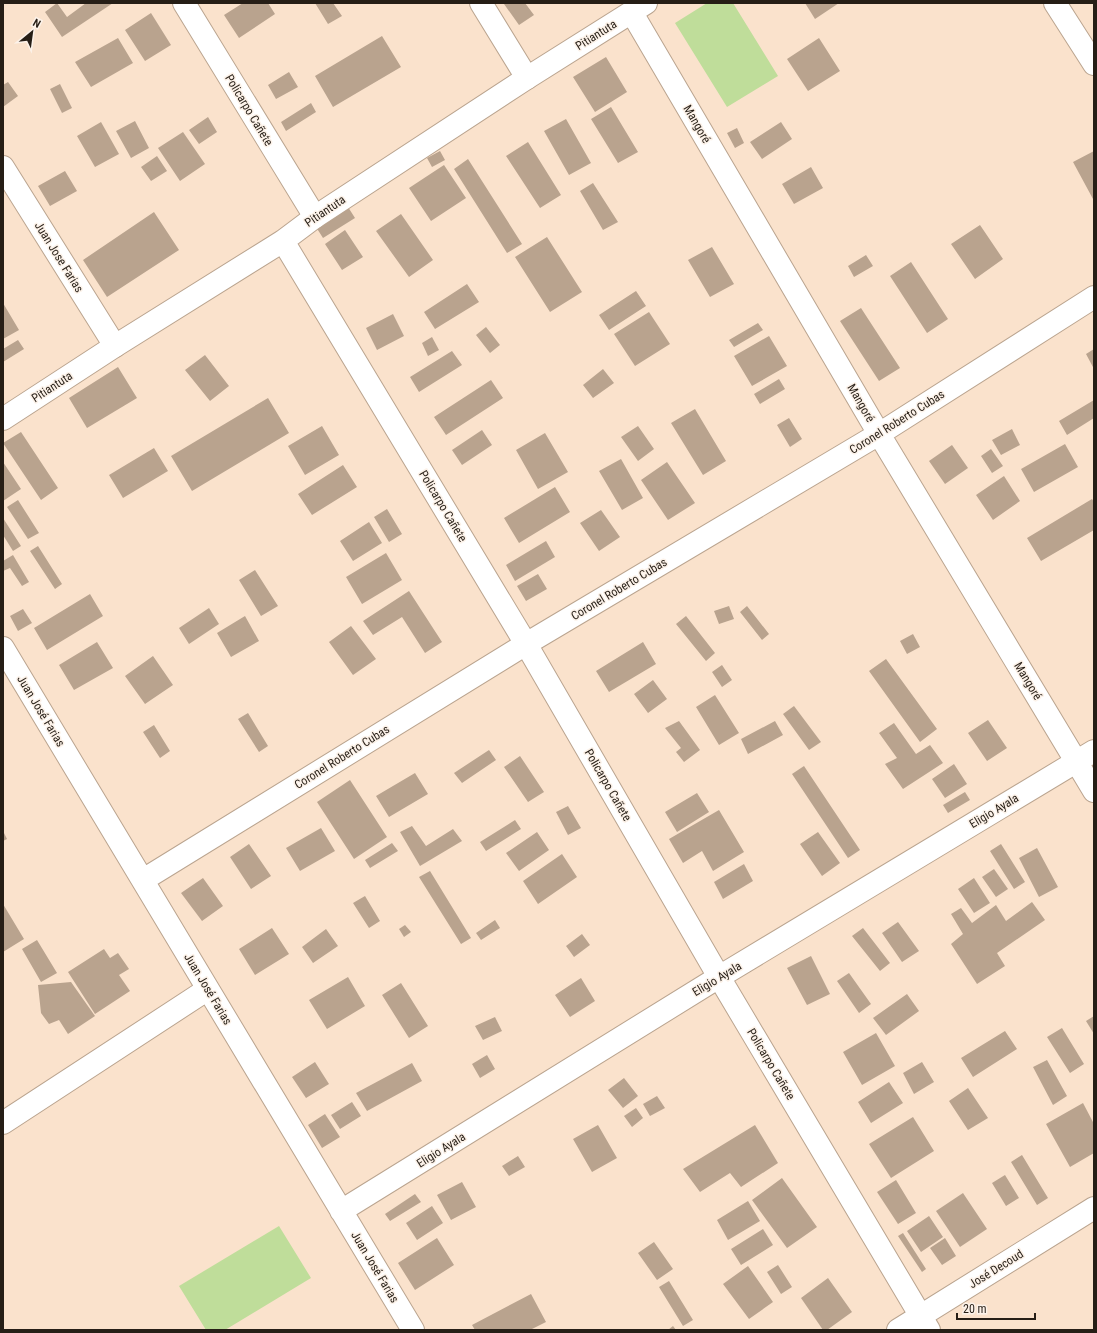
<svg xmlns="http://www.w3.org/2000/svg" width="1097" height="1333" font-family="'Roboto Condensed',sans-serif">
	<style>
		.green { fill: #bfdd9a }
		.building { fill: #b9a38e }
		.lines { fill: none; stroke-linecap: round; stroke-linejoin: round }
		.street-casing { stroke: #baa48f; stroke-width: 24 }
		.secondary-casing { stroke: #baa48f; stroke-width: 24 }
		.street { stroke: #fff; stroke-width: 22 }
		.secondary { stroke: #fff; stroke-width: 22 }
		.labels { text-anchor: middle; stroke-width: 3; stroke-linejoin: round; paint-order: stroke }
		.street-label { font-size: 12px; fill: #261e16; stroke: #fcf2e9 }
	</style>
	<rect width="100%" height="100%" fill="#fae2cc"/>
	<path class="green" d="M707,3H733L778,76L727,107L675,23Z
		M279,1226L311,1278L225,1330H206L179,1286Z"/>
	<path class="building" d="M57,3L67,17L86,3H113L62,37L45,12Z
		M243,3H268L275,14L239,38L224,15Z
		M315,3H333L342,16L328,24Z
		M506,3H525L534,15L519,25L504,4Z
		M805,3H839L815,19Z
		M151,13L171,45L145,61L125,30Z
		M382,36L401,67L333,107L315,76Z
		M118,38L133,63L91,87L75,62Z
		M819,38L840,71L808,91L787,59Z
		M606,57L627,92L595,112L573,77Z
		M289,72L298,87L276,99L268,85Z
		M8,82L18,96L3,107V85Z
		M60,84L72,108L62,113L50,89Z
		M311,103L316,112L286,131L281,122Z
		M611,107L638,152L618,163L591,119Z
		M208,117L217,132L199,144L189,130Z
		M566,119L591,163L569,175L544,131Z
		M135,121L149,148L131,158L116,131Z
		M101,122L119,154L95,167L77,136Z
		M781,122L792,139L762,159L750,142Z
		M737,128L744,143L735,148L727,133Z
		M183,132L205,164L180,181L158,148Z
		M528,142L561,195L540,208L506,156Z
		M440,151L445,160L432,167L427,158Z
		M1094,151V198L1093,199L1073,162Z
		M157,156L167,171L151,181L141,167Z
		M468,159L522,244L507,253L454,169Z
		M444,165L466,198L431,221L409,188Z
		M811,167L823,188L794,204L782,184Z
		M65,171L77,191L50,206L38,186Z
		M593,183L618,222L603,230L580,191Z
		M348,207L355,218L323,238L316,227Z
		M154,212L179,250L107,297L83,260Z
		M401,214L433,260L409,277L376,231Z
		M980,225L1003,259L975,279L951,244Z
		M345,230L363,257L342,270L325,244Z
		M547,237L582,292L550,312L515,257Z
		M712,247L734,284L710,297L688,260Z
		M866,255L873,266L854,277L848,266Z
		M911,262L948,319L927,333L890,276Z
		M467,284L479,302L435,329L424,312Z
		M636,291L646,306L609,330L599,315Z
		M3,303L19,330L3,339Z
		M861,308L900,368L879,381L840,321Z
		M649,312L670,344L635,366L614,334Z
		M393,314L404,336L377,350L366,328Z
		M758,323L763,330L734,347L729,340Z
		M486,327L500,345L490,353L476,335Z
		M769,336L787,366L752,386L734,356Z
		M432,337L439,350L428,356L422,343Z
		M18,340L24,349L3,362V349Z
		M1094,349V369L1086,354Z
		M452,351L462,365L419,392L410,377Z
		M205,355L229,386L210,401L185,370Z
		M118,367L137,398L87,428L69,398Z
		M603,369L614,383L593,398L583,385Z
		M779,379L785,389L760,404L754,394Z
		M491,380L503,398L446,435L434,417Z
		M268,398L289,433L192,491L171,456Z
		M1094,400V418L1067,435L1059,421Z
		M695,409L726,461L703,475L671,423Z
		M789,418L802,439L790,447L777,425Z
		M322,426L339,455L305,475L288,446Z
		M638,426L654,449L638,461L621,437Z
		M1012,429L1020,445L1001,455L992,440Z
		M482,430L492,445L462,465L452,450Z
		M21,432L58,488L41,500L3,443Z
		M545,433L568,472L538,489L516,450Z
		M1065,444L1078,467L1034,492L1021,469Z
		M952,445L968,468L945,484L929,461Z
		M154,448L168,471L123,498L109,475Z
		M991,449L1003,466L992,473L981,456Z
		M621,459L643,498L622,510L599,471Z
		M3,462L21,489L3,501Z
		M667,462L695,503L668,520L641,480Z
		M343,465L357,487L312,515L298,494Z
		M1004,476L1020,501L993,520L976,495Z
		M555,487L570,512L519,543L504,518Z
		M1092,499L1094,502V530L1041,561L1027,538Z
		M18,500L39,533L28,539L7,507Z
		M387,509L402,534L389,542L374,517Z
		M601,510L620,537L599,551L580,523Z
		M3,518L21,546L13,551L3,535Z
		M369,522L382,543L353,561L340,541Z
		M546,541L555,557L515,581L506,565Z
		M38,546L62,584L55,589L30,551Z
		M386,553L402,580L362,604L346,577Z
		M13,555L29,582L22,586L10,568L3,571V561Z
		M255,570L278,606L261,616L239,580Z
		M538,574L547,589L526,601L517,586Z
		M409,591L442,642L425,653L402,617L373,635L363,621Z
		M90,594L103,616L47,650L34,628Z
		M729,606L734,619L719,624L714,611Z
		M747,606L769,634L762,640L740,612Z
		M209,608L219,624L189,644L179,628Z
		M23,609L32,623L18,631L10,616Z
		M245,616L259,641L231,657L217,633Z
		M686,616L715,653L706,661L676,624Z
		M351,626L376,659L353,675L329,642Z
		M913,634L920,647L907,654L900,641Z
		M97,642L113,668L74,690L59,665Z
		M643,642L656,664L609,692L596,671Z
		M153,656L173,685L145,704L125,676Z
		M886,659L937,729L920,742L869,671Z
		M722,665L732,680L722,687L712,672Z
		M653,680L667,699L648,713L634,694Z
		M715,695L739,733L719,745L696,707Z
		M794,706L821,742L809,750L783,714Z
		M248,713L268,746L259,752L238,719Z
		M988,720L1007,748L987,761L968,733Z
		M679,721L700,750L684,762L676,752L681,748L665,728Z
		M775,721L783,735L748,754L741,739Z
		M894,723L916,754L930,745L943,763L903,789L885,764L897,758L879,733Z
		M154,725L170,751L160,758L143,732Z
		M489,750L496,760L462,783L454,773Z
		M520,756L544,792L528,802L504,767Z
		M954,764L967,784L945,798L932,779Z
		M804,766L860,850L848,858L792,774Z
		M415,773L428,794L389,817L376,796Z
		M350,780L387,837L354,859L317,802Z
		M965,792L970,800L948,813L943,805Z
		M697,793L709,812L677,832L665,812Z
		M568,806L581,828L568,835L556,812Z
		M719,810L744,852L713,871L702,851L683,863L669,839Z
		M515,820L521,829L486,851L480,842Z
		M412,826L426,846L453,829L462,841L420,866L400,832Z
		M321,828L335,851L300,871L286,848Z
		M3,831L7,839L3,841Z
		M537,832L549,850L519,871L506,853Z
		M818,832L840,863L822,876L800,844Z
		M392,843L398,851L370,868L365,860Z
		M249,844L271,876L251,889L230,857Z
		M1001,844L1025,882L1014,889L990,851Z
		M1037,848L1058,887L1039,897L1019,858Z
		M562,854L577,877L538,904L523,881Z
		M744,864L753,881L723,899L714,882Z
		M994,869L1008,889L996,897L982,877Z
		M430,871L471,938L461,944L419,877Z
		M203,878L223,906L202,921L181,893Z
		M974,878L990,903L974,913L958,889Z
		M365,896L380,921L369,928L353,903Z
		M1032,902L1045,920L997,953L1005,966L977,984L951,944L963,934L951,914L961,908L972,923L996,905L1006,921Z
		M3,904L24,939L3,952Z
		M495,920L500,928L481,940L476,933Z
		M898,922L919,951L902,962L882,933Z
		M405,925L411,932L404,937L399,929Z
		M272,928L289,954L255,975L239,949Z
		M863,928L890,963L880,971L852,936Z
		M326,929L338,946L313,963L302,947Z
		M582,934L590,945L574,957L566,946Z
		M37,940L57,973L41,982L22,949Z
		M104,949L110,958L118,953L129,969L119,975L130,991L95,1014L68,972Z
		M811,956L830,994L807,1005L787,968Z
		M849,973L871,1004L859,1013L837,981Z
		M348,977L365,1006L327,1029L309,1000Z
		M581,978L595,1001L570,1017L555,995Z
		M71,982L95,1016L68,1034L59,1020L49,1024L41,1013L38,985Z
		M401,983L428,1026L409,1038L382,995Z
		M907,994L919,1011L886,1035L873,1018Z
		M1094,1016V1034L1086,1021Z
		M495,1017L502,1031L483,1040L475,1026Z
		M1062,1028L1084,1064L1070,1073L1047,1037Z
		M1005,1031L1017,1049L973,1077L961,1058Z
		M876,1033L895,1066L862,1085L843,1052Z
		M487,1055L495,1069L480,1078L472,1064Z
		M1047,1060L1067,1096L1053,1105L1033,1067Z
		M315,1062L329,1084L306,1098L292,1077Z
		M922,1062L934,1082L914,1094L903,1073Z
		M412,1063L422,1081L367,1111L356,1093Z
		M624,1078L638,1096L623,1108L608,1090Z
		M889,1082L903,1103L871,1123L858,1102Z
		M968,1088L988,1118L968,1130L949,1101Z
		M657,1096L665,1108L650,1116L643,1104Z
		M352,1102L361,1116L340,1129L331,1115Z
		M1083,1103L1094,1124V1153L1070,1167L1046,1124Z
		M636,1108L643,1118L632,1127L624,1116Z
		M325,1114L340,1137L322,1148L308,1125Z
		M913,1117L934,1151L891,1178L869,1144Z
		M598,1125L617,1158L592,1172L573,1139Z
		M755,1125L778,1163L741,1187L730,1173L700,1192L683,1169Z
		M1022,1155L1048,1198L1037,1205L1011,1162Z
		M518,1156L525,1167L509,1176L502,1166Z
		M1005,1175L1019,1198L1006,1206L992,1183Z
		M782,1178L817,1227L787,1248L752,1200Z
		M896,1180L916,1213L898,1224L877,1192Z
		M462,1182L476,1207L451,1220L437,1195Z
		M963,1193L987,1229L960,1247L936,1211Z
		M415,1194L421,1202L390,1221L385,1214Z
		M748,1201L760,1221L728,1240L717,1220Z
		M432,1206L443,1223L417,1240L406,1223Z
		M929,1216L943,1237L921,1252L907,1231Z
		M763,1229L773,1245L741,1265L731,1249Z
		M903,1233L926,1269L922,1272L898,1236Z
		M437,1238L454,1265L415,1290L398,1263Z
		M945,1238L956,1256L942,1265L930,1248Z
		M654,1242L673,1269L657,1280L638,1253Z
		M778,1265L792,1287L781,1294L767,1272Z
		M748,1266L773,1302L749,1319L723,1284Z
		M828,1278L852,1312L827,1330H823L801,1298Z
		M669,1281L693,1320L683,1326L659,1287Z
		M531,1294L546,1322L530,1330H475L472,1325Z
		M673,1326L676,1330H668Z"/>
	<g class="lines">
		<g class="street-casing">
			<path id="street" d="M184,3L315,217
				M481,3L527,78
				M632,13L879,434L1094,791
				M3,167L115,346
				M3,648L413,1330
				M143,880L526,644L879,434L1094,297
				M3,1123L208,989
				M341,1211L719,977
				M898,1330L1094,1208"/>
		</g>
		<g class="secondary-casing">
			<path id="secondary" d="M1055,3L1094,64
				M283,241L526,644L719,977L929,1330
				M3,419L115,346L283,241L315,217L527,78L646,3
				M719,977L1094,751"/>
		</g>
		<use href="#street" class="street"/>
		<use href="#secondary" class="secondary"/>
	</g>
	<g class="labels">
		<g class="street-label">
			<text transform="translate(596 35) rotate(-32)" y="4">Pitiantuta</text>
			<text transform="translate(249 110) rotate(59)" y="4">Policarpo Cañete</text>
			<text transform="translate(697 124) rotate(60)" y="4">Mangoré</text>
			<text transform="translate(325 211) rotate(-34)" y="4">Pitiantuta</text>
			<text transform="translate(59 257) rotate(58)" y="4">Juan Jose Farias</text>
			<text transform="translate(52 387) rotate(-33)" y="4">Pitiantuta</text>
			<text transform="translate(861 403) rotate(60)" y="4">Mangoré</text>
			<text transform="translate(897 422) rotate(-32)" y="4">Coronel Roberto Cubas</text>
			<text transform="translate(443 506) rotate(59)" y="4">Policarpo Cañete</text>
			<text transform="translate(619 589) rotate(-31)" y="4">Coronel Roberto Cubas</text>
			<text transform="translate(1028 681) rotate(59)" y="4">Mangoré</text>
			<text transform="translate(41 711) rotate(59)" y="4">Juan José Farias</text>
			<text transform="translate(342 757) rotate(-32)" y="4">Coronel Roberto Cubas</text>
			<text transform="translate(608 785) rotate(60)" y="4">Policarpo Cañete</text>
			<text transform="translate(994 811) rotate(-31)" y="4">Eligio Ayala</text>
			<text transform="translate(717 979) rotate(-31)" y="4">Eligio Ayala</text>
			<text transform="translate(208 989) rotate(59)" y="4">Juan José Farias</text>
			<text transform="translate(771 1064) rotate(59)" y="4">Policarpo Cañete</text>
			<text transform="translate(441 1150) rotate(-32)" y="4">Eligio Ayala</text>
			<text transform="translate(375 1267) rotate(59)" y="4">Juan José Farias</text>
			<text transform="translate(996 1269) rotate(-32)" y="4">José Decoud</text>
		</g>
	</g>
	<rect width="1097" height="1333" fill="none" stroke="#261e16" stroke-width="8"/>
	<g transform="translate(32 32) rotate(29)" stroke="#fcf2e9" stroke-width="3" paint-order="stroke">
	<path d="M0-3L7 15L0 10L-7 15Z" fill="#261e16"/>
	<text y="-6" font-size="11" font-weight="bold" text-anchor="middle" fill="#261e16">N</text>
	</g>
	<path d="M957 1313v6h78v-6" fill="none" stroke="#261e16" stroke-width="2"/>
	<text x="963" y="1313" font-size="12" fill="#261e16" stroke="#fcf2e9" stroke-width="3" paint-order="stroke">20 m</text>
</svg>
